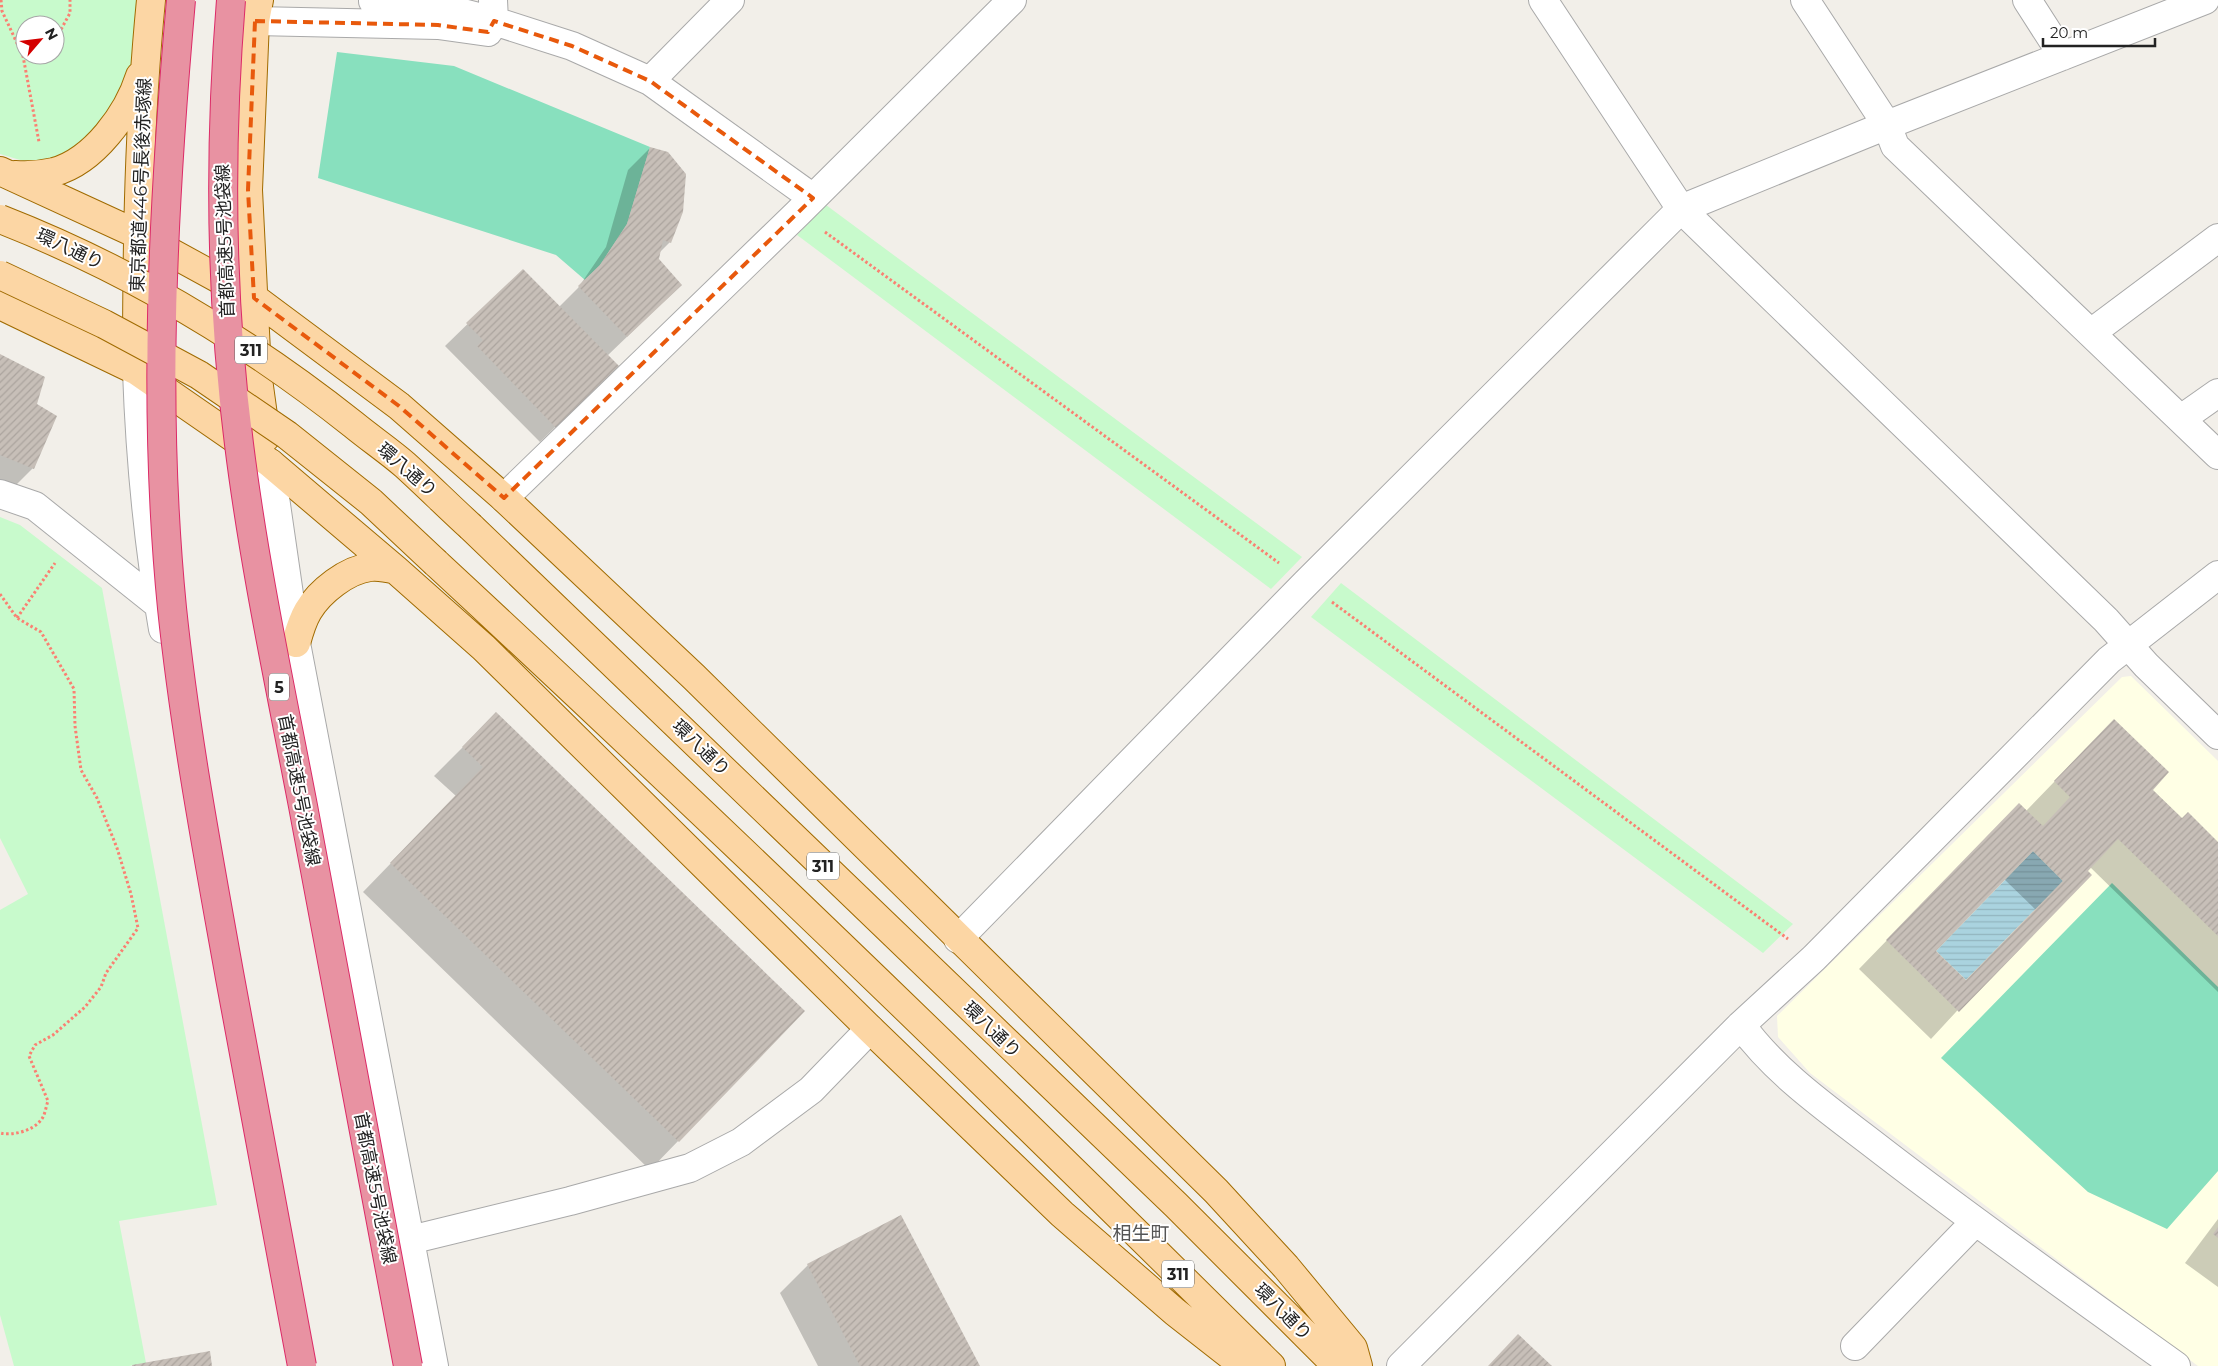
<svg xmlns="http://www.w3.org/2000/svg" width="2218" height="1366" font-family="Montserrat,'Noto Sans JP',sans-serif">
	<style>
		.education { fill: #ffffe5 }
		.park { fill: #c8facc; fill-rule: evenodd }
		.pitch { fill: #88e0be }
		.water { fill: url(#water-rules) }
		.shadow { fill: #0003; fill-rule: evenodd }
		.building { fill: url(#building-hatch); fill-rule: evenodd }
		.lines { fill: none; stroke-linecap: round; stroke-linejoin: round }
		.minor-casing { stroke: #a9a9a9; stroke-width: 30 }
		.major-casing { stroke: #a06b00; stroke-width: 30 }
		.path { stroke: #fa8072; stroke-width: 3; stroke-dasharray: 2.5 2.5; stroke-linecap: butt }
		.minor { stroke: #fff; stroke-width: 28 }
		.major { stroke: #fcd6a4; stroke-width: 28 }
		.major-bridge-casing { stroke: #a06b00; stroke-width: 30; stroke-linecap: butt }
		.highway-bridge-casing { stroke: #dc2a67; stroke-width: 30; stroke-linecap: butt }
		.major-bridge { stroke: #fcd6a4; stroke-width: 28 }
		.highway-bridge { stroke: #e892a2; stroke-width: 28 }
		.marked { fill: none; stroke: #e8590c; stroke-width: 4; stroke-dasharray: 10 6; stroke-linejoin: round }
		.labels { text-anchor: middle; stroke-width: 4; stroke-linejoin: round; paint-order: stroke }
		.shield { fill: #fff; stroke: #646464; stroke-width: 1 }
		.shield-label { font-size: 16px; font-weight: bold; fill: #222 }
		.street-label { font-size: 18px; fill: #222; stroke: #fff }
		.neighbourhood-label { font-size: 19px; fill: #555; stroke: #fff }
	</style>
	<defs>
		<pattern id="water-rules" width="6" height="5" patternUnits="userSpaceOnUse" patternTransform="scale(1.25)"><rect width="6" height="5" fill="#aad3df"/><path d="M0 2.5h6" fill="none" stroke="#92b5bf"/></pattern>
		<pattern id="building-hatch" width="6" height="6" patternUnits="userSpaceOnUse" patternTransform="scale(1.25)"><rect width="6" height="6" fill="#c7bfb8"/><path d="M-1 1l2-2M0 6l6-6M5 7l2-2" fill="none" stroke="#aba49e"/></pattern>
	</defs>
	<rect width="100%" height="100%" fill="#f2efe9"/>
	<path class="education" d="M2131,676L2218,761V1366H2198L1810,1073L1778,1037L1777,1016L2122,677Z"/>
	<path class="park" d="M0,0H138L134,59L126,89L103,129L71,152L37,165L0,154ZM25,25H55V55H25Z
		M826,205L1302,557L1271,589L797,235Z
		M0,517L20,525L102,588L217,1205L119,1221L146,1363L129,1366H14L0,1315V910L28,894L0,838Z
		M1341,583L1793,924L1763,953L1311,617Z"/>
	<path class="pitch" d="M337,52L454,66L650,147L627,224L600,265L585,280L556,255L318,178Z
		M2112,883L2218,987V1171L2167,1229L2088,1192L1941,1058Z"/>
	<path class="water" d="M2033,851L2063,881L1966,980L1936,951Z"/>
	<path class="shadow" d="M650,148L670,242L659,253L657,260L681,285L607,356L617,366L540,442L445,346L523,270L559,307L578,288L606,247L628,170Z
		M0,355L35,405L33,468L11,490L0,485Z
		M468,742L804,1011L650,1170L363,892L456,796L434,776Z
		M2086,749L2151,790L2182,820L2218,844V992L2090,867L1931,1039L1859,969L1991,833L2026,811ZM2004,879L2036,910L1966,982L1934,951Z
		M2218,1219V1287L2185,1263Z
		M808,1265L978,1366H818L780,1293Z"/>
	<path class="building" d="M650,147L668,152L686,174L683,212L671,243L663,240L659,259L682,285L627,337L578,286L600,265L627,224Z
		M523,269L619,366L556,428L477,346L483,340L466,323Z
		M0,354L45,377L37,404L57,416L34,469L0,455Z
		M496,712L805,1011L679,1142L390,863L483,767L462,747Z
		M2114,719L2169,772L2153,790L2182,818L2188,812L2218,842V936L2118,839L2088,871L2092,875L1959,1012L1886,940L2019,803L2043,826L2070,797L2054,781ZM2033,851L2063,881L1966,980L1936,951Z
		M901,1215L980,1366H860L807,1264Z
		M2218,1227V1238L2213,1234Z
		M1518,1334L1552,1366H1488Z
		M210,1351L212,1366H132V1365Z"/>
	<g class="lines">
		<g class="minor-casing">
			<path id="minor" d="M1543,0L1681,209L2106,620L2146,665L2218,735
				M1805,0L1887,125L1895,146L2218,455
				M2027,0L2063,56
				M373,1L439,7L494,21L572,46L650,81L813,198
				M255,21L438,25L488,32L494,21L493,0
				M650,81L730,0
				M2091,333L2218,238
				M137,371C140,457 148,543 163,629
				M2181,419L2218,393
				M270,463L296,643L434,1366
				M0,494L35,506L159,605
				M504,498L798,213L1012,0
				M958,939L1306,583L1681,209L1887,125L2205,0
				M1741,1025C1778,1076 1832,1112 1882,1151C1978,1225 2077,1295 2176,1366
				M410,1240L570,1201L690,1168L741,1142L811,1090L870,1029
				M1855,1346L1975,1222
				M1401,1366L1741,1025L1814,958L2109,660L2218,575"/>
		</g>
		<g class="major-casing">
			<path id="major" d="M259,0L255,21L248,190L257,372L266,437
				M0,171L137,234L254,298L399,406L504,498L694,677L1216,1191L1286,1267L1353,1348L1358,1366
				M15,175C29,176 41,175 54,172C94,161 128,114 140,76
				M0,305L137,371L270,463L396,570L484,648L870,1029L1062,1214L1175,1312L1244,1366
				M137,364C137,243 139,121 151,0
				M471,527L1176,1205L1337,1366
				M436,563C719,825 997,1094 1271,1366
				M296,643C299,632 302,621 308,611C320,591 347,570 370,567C379,566 388,568 396,570"/>
		</g>
		<path class="path" d="M1,0L2,11L23,56L39,142
			M55,37L58,35L70,13V0
			M825,232L1279,563
			M0,594L17,618L41,632L74,689L75,726L81,770L97,798L117,848L131,894L138,928L106,973L101,987L85,1007L53,1035L35,1045L29,1056L48,1101C46,1106 45,1116 41,1120C33,1131 12,1136 0,1133
			M1332,602L1788,939
			M17,618L55,563"/>
		<use href="#minor" class="minor"/>
		<use href="#major" class="major"/>
		<g class="major-bridge-casing">
			<path id="major-bridge" d="M0,219C128,269 247,340 354,425C371,439 389,451 405,465C427,485 449,507 471,527
				M0,275L104,324L199,375L287,435L371,502L436,563"/>
		</g>
		<g class="highway-bridge-casing">
			<path id="highway-bridge" d="M181,0C163,202 152,406 172,608C185,733 208,855 230,978C254,1107 278,1237 302,1366
				M231,0C219,148 220,296 239,444C254,565 280,686 303,806C338,993 373,1179 408,1366"/>
		</g>
		<use href="#major-bridge" class="major-bridge"/>
		<use href="#highway-bridge" class="highway-bridge"/>
	</g>
	<path class="marked" d="M255,21L438,25L488,32L494,21L572,46L650,81L813,198L504,498L399,406L254,298L248,190Z"/>
	<g class="labels">
		<g class="shield">
			<rect x="235" y="336.5" width="32" height="27" rx="4"/>
			<rect x="269" y="673.5" width="20" height="27" rx="4"/>
			<rect x="807" y="852.5" width="32" height="27" rx="4"/>
			<rect x="1162" y="1260.5" width="32" height="27" rx="4"/>
		</g>
		<g class="shield-label">
			<text x="251" y="356">311</text>
			<text x="279" y="693">5</text>
			<text x="823" y="872">311</text>
			<text x="1178" y="1280">311</text>
		</g>
		<g class="street-label">
			<text transform="translate(141 185) rotate(-88)" y="6">東京都道446号長後赤塚線</text>
			<text transform="translate(225 241) rotate(-92)" y="6">首都高速5号池袋線</text>
			<text transform="translate(70 249) rotate(25)" y="6">環八通り</text>
			<text transform="translate(407 470) rotate(41)" y="6">環八通り</text>
			<text transform="translate(701 748) rotate(44)" y="6">環八通り</text>
			<text transform="translate(299 790) rotate(79)" y="6">首都高速5号池袋線</text>
			<text transform="translate(992 1030) rotate(44)" y="6">環八通り</text>
			<text transform="translate(375 1188) rotate(79)" y="6">首都高速5号池袋線</text>
			<text transform="translate(1283 1312) rotate(45)" y="6">環八通り</text>
		</g>
		<g class="neighbourhood-label">
			<text x="1141" y="1240">相生町</text>
		</g>
	</g>
	<g transform="translate(40 40) rotate(62)"><circle r="24" fill="#ffffff" stroke="#a7a7a7"/>
	<path d="M0-4L9 19L0 12L-9 19Z" fill="#d40000"/>
	<text y="-8" font-size="14" font-weight="bold" text-anchor="middle" fill="#222222">N</text>
	</g>
	<path d="M2043 38v8h112v-8" fill="none" stroke="#222222" stroke-width="2.5"/>
	<text x="2050" y="38" font-size="15" fill="#222222" stroke="#ffffff" stroke-width="4" paint-order="stroke">20 m</text>
</svg>
